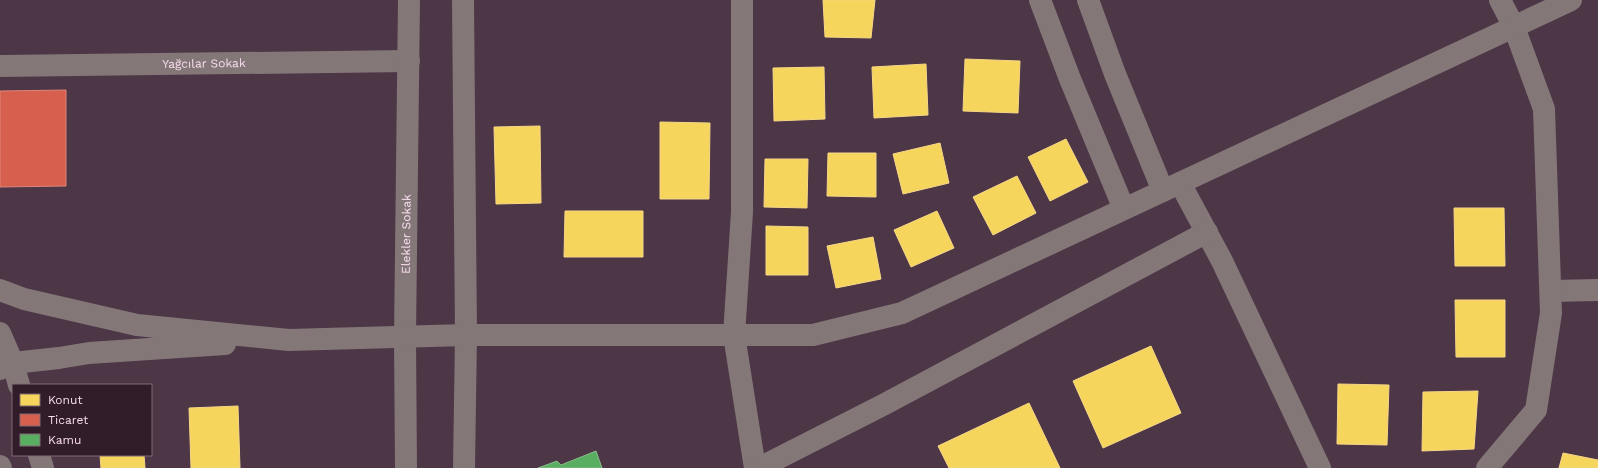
<svg xmlns="http://www.w3.org/2000/svg" width="1598" height="468" font-family="'Work Sans',sans-serif">
	<style>
		.homes { fill: #f6d55c; stroke: #f7d788 }
		.shops { fill: #d6604d; stroke: #e0857d }
		.public { fill: #5aae61; stroke: #89bc8b }
		.lines { fill: none; stroke-linecap: round; stroke-linejoin: round }
		.minor { stroke: #837778; stroke-width: 22 }
		.tertiary { stroke: #837778; stroke-width: 22 }
		.labels { text-anchor: middle; stroke-width: 4; stroke-linejoin: round; paint-order: stroke }
		.street-label { font-size: 12px; fill: #f8dced; stroke: #311d29 }
	</style>
	<rect width="100%" height="100%" fill="#4d3646"/>
	<path class="homes" d="M823,0H875L871,38L825,37Z
		M965,59L1020,61L1018,113L963,111Z
		M926,64L928,115L874,118L872,67Z
		M824,67L825,119L774,121L773,68Z
		M660,122L710,123L709,199H660Z
		M540,126L541,203L496,204L494,127Z
		M1066,139L1088,182L1050,201L1028,157Z
		M940,143L949,183L903,194L893,154Z
		M828,153H876V197L827,196Z
		M765,159H808L807,208L764,207Z
		M1017,176L1036,213L993,235L973,197Z
		M1454,208H1504L1505,266H1455Z
		M565,211H643V257H564Z
		M937,211L954,248L911,267L894,230Z
		M766,226L808,227V275H766Z
		M873,237L881,279L836,288L827,246Z
		M1455,300H1505V357H1456Z
		M1151,346L1181,413L1103,448L1073,381Z
		M1338,384L1389,385L1387,445L1337,444Z
		M1478,391L1474,449L1422,451L1423,392Z
		M1029,403L1060,468H949L938,446Z
		M238,406L240,468H191L189,408Z
		M1563,453L1598,460V468H1559Z
		M100,455H144L145,468H101Z"/>
	<path class="shops" d="M66,90V186L0,187V91Z"/>
	<path class="public" d="M596,451L602,468H538L557,461L561,465Z"/>
	<g class="lines">
		<g class="minor">
			<path d="M463,0L466,335L464,468"/>
			<path d="M742,0V212L734,335L755,468"/>
			<path id="s1" d="M0,66L409,61"/>
			<path d="M1180,183L1222,261L1320,468"/>
			<path d="M1551,291L1598,290"/>
			<path id="s2" d="M406,468L405,337L409,0"/>
			<path d="M759,468L883,405L1207,232"/>
			<path d="M1487,468L1536,410L1551,313L1544,109L1514,27L1500,0"/>
		</g>
		<path class="tertiary" d="M1040,0L1070,79L1124,209
			M1088,0L1115,74L1163,191
			M0,290L24,299L137,325L289,340L466,335H813L902,313L1571,0
			M0,333L13,363L19,385
			M0,369L13,363L59,358L89,353L225,344
			M39,455L43,468
			M0,466L1,468"/>
	</g>
	<g class="labels">
		<g class="street-label">
			<text dy="4" stroke="none"><textPath href="#s1" startOffset="204">Yağcılar Sokak</textPath></text>
			<text dy="4" stroke="none"><textPath href="#s2" startOffset="234">Elekler Sokak</textPath></text>
		</g>
	</g>
	<rect x="12" y="384" width="140" height="72" fill="#311d29" stroke="#816977"/>
	<rect x="20" y="394" width="20" height="12" fill="#f6d55c" stroke="#816977"/>
	<text x="48" y="404" font-size="12" fill="#f8dced">Konut</text>
	<rect x="20" y="414" width="20" height="12" fill="#d6604d" stroke="#816977"/>
	<text x="48" y="424" font-size="12" fill="#f8dced">Ticaret</text>
	<rect x="20" y="434" width="20" height="12" fill="#5aae61" stroke="#816977"/>
	<text x="48" y="444" font-size="12" fill="#f8dced">Kamu</text>
</svg>
